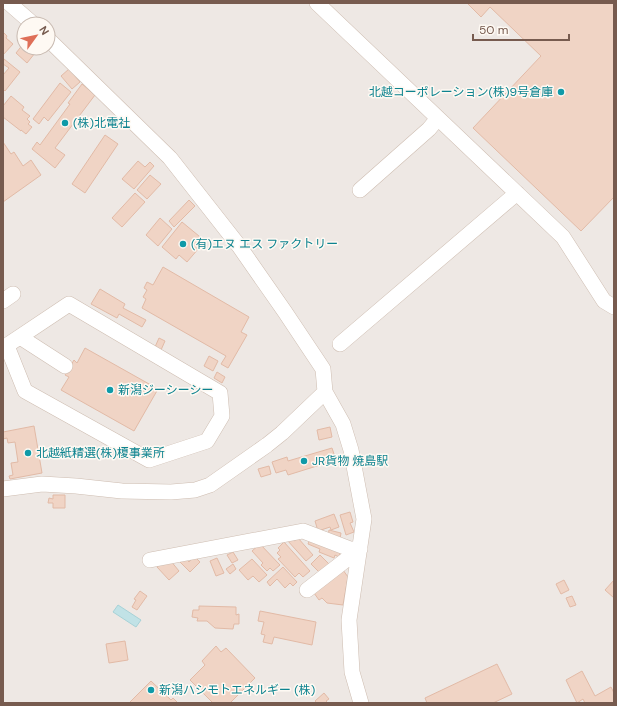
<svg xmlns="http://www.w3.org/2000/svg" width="617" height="706" font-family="'DM Sans','Noto Sans JP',sans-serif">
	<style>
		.industrial { fill: #eee8e4; fill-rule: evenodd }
		.water { fill: #c1e2e6; stroke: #a7d2d7 }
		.building { fill: #f0d4c5; stroke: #e2baa6 }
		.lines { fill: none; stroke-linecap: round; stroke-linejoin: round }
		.minor-casing { stroke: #cebdb1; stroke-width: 16 }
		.minor { stroke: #fff; stroke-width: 15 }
		.culture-dot { fill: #0f9aa8; stroke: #fef9f3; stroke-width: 1.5 }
		.labels { text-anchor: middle; stroke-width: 3; stroke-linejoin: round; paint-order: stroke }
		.culture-label { font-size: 12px; fill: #0d838f; stroke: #fef9f3; text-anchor: start }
	</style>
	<rect width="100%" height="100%" fill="#fcf5ec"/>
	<path class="industrial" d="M3,3H614V703H3ZM24,24H48V48H24Z"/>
	<path class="water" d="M118,605L141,620L136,627L113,612Z"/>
	<path class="building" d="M467,3H614V197L581,231L473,128L541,56L490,7L481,17Z
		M3,32L7,36L6,38L13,44L3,55Z
		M24,43V48H39L27,63L16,53Z
		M4,59L20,72L5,91L3,89V75L9,68L3,64Z
		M69,69L80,82L72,89L61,76Z
		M60,83L71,92L48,121L44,117L39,124L33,119Z
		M82,84L95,95L55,148L65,155L55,168L32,149L37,142L40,145L70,104L68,103Z
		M11,96L24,107L22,110L30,116L27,119L30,122L28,124L32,127L26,134L21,130V131L3,117V106Z
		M105,135L118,144L85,193L72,184Z
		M3,142L11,154L14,152L23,166L31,160L41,175L3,202Z
		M138,161L145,167L150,162L154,166L134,189L122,179Z
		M150,175L161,184L147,199L137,190Z
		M135,193L145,202L122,227L112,218Z
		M189,200L195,206L174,227L169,221Z
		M160,218L172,229L158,246L146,235Z
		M182,222L205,241L187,262L179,255L176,259L162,247Z
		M163,267L249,317L241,332L247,335L228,368L221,364L226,356L142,308L146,299L143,297L147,290L144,288L147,282L153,285Z
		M100,289L125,304L123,308L146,320L142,327L119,314L117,318L91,304Z
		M159,338L165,341L161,350L155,347Z
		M85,348L158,389L134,431L61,390L69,377L65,375L74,360L77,363Z
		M209,356L218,361L213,371L204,366Z
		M217,372L225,377L222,383L214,378Z
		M34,426L42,473L10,479L9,476L13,475L11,463L18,462L15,442L8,443L7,438L3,439V432Z
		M330,427L332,437L319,440L317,430Z
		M332,448L336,460L288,475L286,470L276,473L272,462L287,457L288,461Z
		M269,466L271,474L261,477L258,469Z
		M53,495H65V508H53V503H48L49,498L53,499Z
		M350,512L353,522L350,523L354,532L346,535L340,515Z
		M334,514L339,527L331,530L330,527L318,531L315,521Z
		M329,530L341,533L340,539L328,536Z
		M291,537L294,541L298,538L313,555L306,561L287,540Z
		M310,539L341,550L339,557L335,555L334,558L319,552L320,549L308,544Z
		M284,542L310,571L303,577L299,573L295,577L278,559L281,557L277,553L280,550L278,548Z
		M260,544L280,565L273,571L270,568L267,571L261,565L263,563L252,551Z
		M233,552L238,560L232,563L227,555Z
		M320,555L329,564L320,573L311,564Z
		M194,556L200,562L190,572L180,562L184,557L189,562Z
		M217,558L224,573L216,576L210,561Z
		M252,559L267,575L259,582L253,576L248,580L239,570Z
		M170,560L179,571L169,580L157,567L164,561Z
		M233,564L236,569L230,574L226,569Z
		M283,567L297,582L293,586L290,583L285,588L277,579L270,586L267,582Z
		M343,570L348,577L343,605L327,603L322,598L319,600L314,593Z
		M564,580L569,590L561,594L556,584Z
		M614,580V598L605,590Z
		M140,591L147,596L137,610L132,607L136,600L134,599Z
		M572,596L576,605L570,607L566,598Z
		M199,606L236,607V615L239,614V624H234L233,629L215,628L207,621H197L198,618L192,617L193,610H199Z
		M260,611L316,622L312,645L274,637L272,644L263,642L265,635L261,634L264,622L258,621Z
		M125,641L128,660L109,663L106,644Z
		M216,646L221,652L226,648L255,678L230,703H213L190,680L205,665L202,661Z
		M497,664L512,694L493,703H427L425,698Z
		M582,671L595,696L611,687L614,693V703H585L583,699L577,703L566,680Z
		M151,681L171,700L173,698L178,703H129Z
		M324,693L329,699L326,701L328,703H317L315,701Z"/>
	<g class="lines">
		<g class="minor-casing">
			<path id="minor" d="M9,3L33,24
				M317,3L563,237L604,301L614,307
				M48,39L170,158L239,246L285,312L323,369L325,392L343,424L351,450L364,519L349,620L352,672L361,703
				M360,190L429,129L438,118
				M3,301L13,294
				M20,337L65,366
				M340,344L517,193
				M3,348L69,304L220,393L222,416L207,441L149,460L25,391L7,346
				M3,489L42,484L76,486L122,491L171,492L195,490L210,485L267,445L282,433L325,392
				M150,560L303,531L350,549H360
				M307,590L360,549"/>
		</g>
		<use href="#minor" class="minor"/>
	</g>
	<g class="culture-dot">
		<circle cx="561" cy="92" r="4"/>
		<circle cx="65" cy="123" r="4"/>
		<circle cx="183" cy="244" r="4"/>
		<circle cx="110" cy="390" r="4"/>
		<circle cx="28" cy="453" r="4"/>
		<circle cx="304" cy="461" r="4"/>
		<circle cx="151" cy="690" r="4"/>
	</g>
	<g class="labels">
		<g class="culture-label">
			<text x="553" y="96" text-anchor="end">北越コーポレーション(株)9号倉庫</text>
			<text x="73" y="127">(株)北電社</text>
			<text x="191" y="248">(有)エヌ エス ファクトリー</text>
			<text x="118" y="394">新潟ジーシーシー</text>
			<text x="36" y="457">北越紙精選(株)榎事業所</text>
			<text x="312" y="465">JR貨物 焼島駅</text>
			<text x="159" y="694">新潟ハシモトエネルギー (株)</text>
		</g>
	</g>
	<rect width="617" height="706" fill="none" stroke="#775b4f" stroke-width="8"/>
	<g transform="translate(36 36) rotate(57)"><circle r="19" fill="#fef9f3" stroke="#c8bab1"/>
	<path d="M0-3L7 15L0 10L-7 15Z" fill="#df6f58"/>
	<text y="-6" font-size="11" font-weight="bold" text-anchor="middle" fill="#775b4f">N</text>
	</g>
	<path d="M473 34v6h96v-6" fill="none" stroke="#775b4f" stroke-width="2"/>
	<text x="479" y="34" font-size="12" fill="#775b4f" stroke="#fef9f3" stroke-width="3" paint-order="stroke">50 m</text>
</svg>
